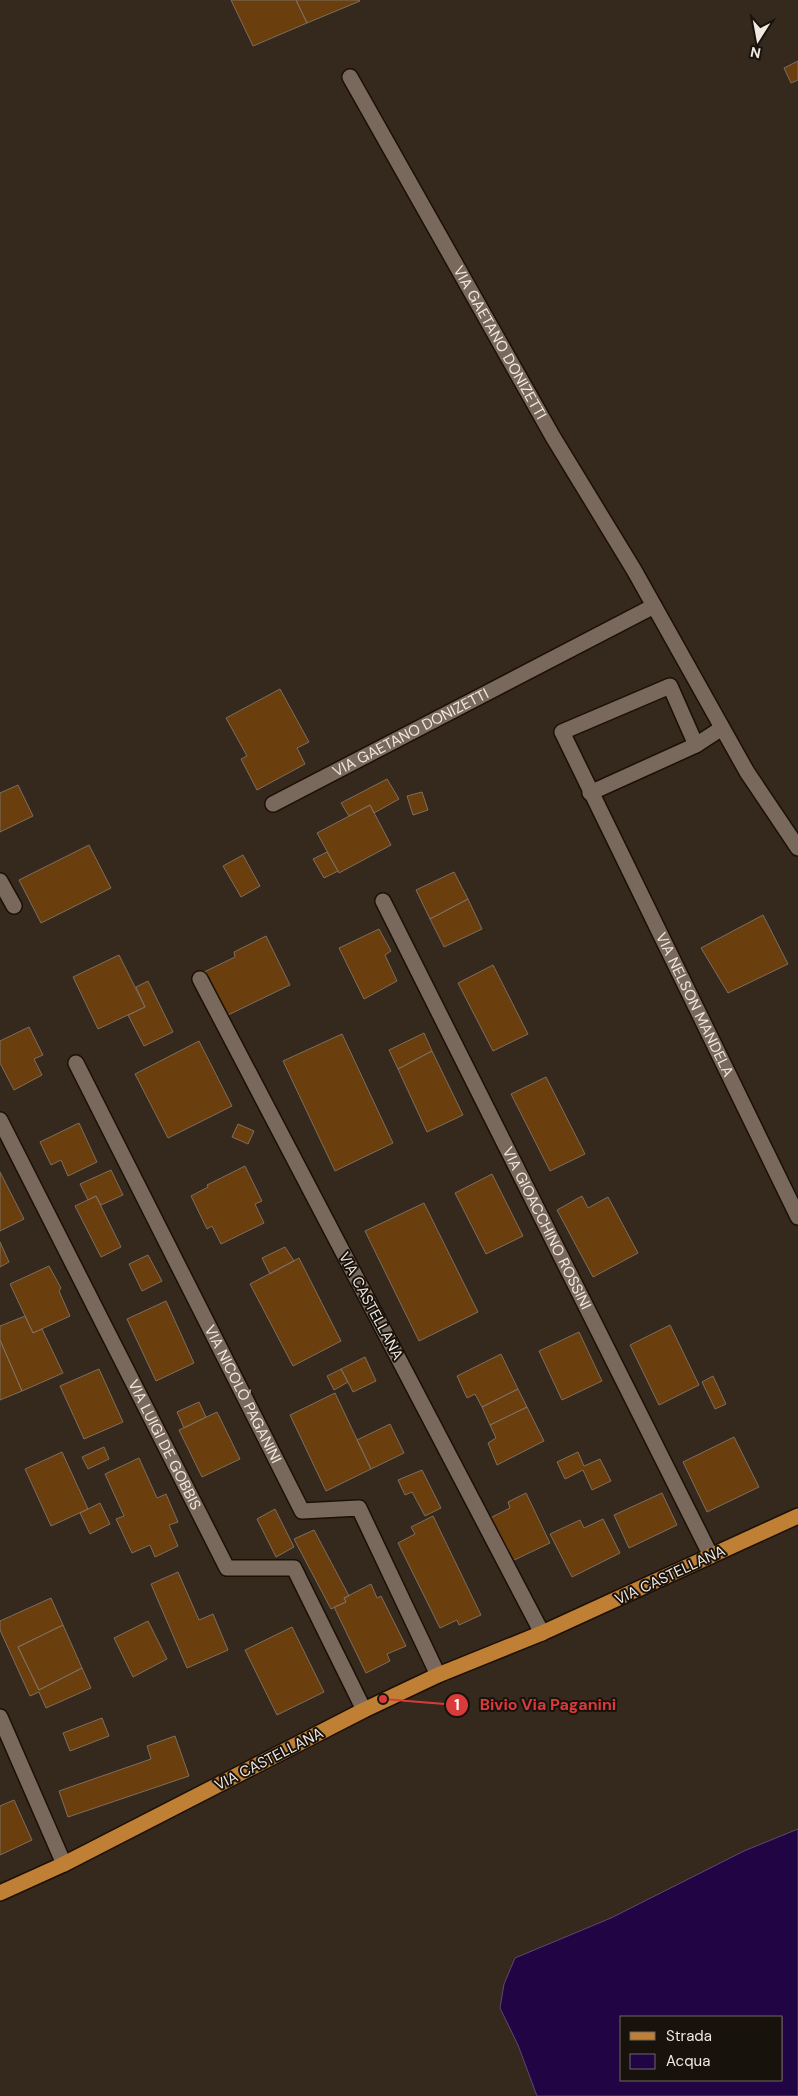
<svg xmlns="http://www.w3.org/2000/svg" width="798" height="2096" font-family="'DM Sans',sans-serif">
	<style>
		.water { fill: #200443; stroke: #5f4872; fill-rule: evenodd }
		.building { fill: #6a3e0d; stroke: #7d6e60 }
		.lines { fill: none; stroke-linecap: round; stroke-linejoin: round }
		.street-casing { stroke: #1c1006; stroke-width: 18 }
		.primary-casing { stroke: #1c1006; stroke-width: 18 }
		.street { stroke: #79695c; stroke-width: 15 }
		.primary { stroke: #bf7f34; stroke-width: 15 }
		.labels { text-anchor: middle; stroke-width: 4; stroke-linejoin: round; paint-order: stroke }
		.street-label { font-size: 15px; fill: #f1e8e0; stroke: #18120d }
		.leader { fill: none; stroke: #d93b3a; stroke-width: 2 }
		.callout-dot { fill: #d93b3a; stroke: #18120d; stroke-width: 2 }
		.mark-label { font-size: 15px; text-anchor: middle; font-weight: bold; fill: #fff }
		.callout-label { font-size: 16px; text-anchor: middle; font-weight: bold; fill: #d93b3a; stroke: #18120d; stroke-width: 4; stroke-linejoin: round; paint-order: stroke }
	</style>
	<rect width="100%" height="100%" fill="#35281c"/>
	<path class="water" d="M798,1829V2096H537L518,2045L500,2008L504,1984L515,1958L611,1918L744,1851ZM622,2017H782V2080H622Z"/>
	<path class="building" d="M231,0H296L307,23L253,46Z
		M296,0H359L360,1L307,23Z
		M798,61V80L791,83L784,68Z
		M280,689L309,742L297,748L305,764L257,790L241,759L247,756L226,718Z
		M387,779L399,799L374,813L370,805L349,816L341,803Z
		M18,785L33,816L0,832V793Z
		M422,792L428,810L413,815L407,796Z
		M370,805L391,845L339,873L317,833Z
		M89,845L111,888L41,923L19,880Z
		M327,852L338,871L324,878L313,859Z
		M243,855L260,886L241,897L223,866Z
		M454,872L468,899L430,919L416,890Z
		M468,899L482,929L444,947L430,919Z
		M763,915L788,964L728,993L701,948Z
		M379,929L391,951L385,955L397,981L364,999L339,948Z
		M266,936L290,985L224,1017L202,973L235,957L234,952Z
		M119,955L145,1007L98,1029L73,977Z
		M493,965L528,1034L493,1051L458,983Z
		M148,981L173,1032L144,1046L128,1015L145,1007L136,987Z
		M29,1027L43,1055L34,1059L42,1075L14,1090L0,1063V1041Z
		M424,1033L432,1051L398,1069L389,1050Z
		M342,1034L393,1143L335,1171L283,1061Z
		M199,1041L232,1106L168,1138L135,1074Z
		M432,1051L463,1115L427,1132L398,1069Z
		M546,1077L585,1154L550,1171L511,1094Z
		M79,1123L97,1162L68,1176L61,1160L51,1165L40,1142Z
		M238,1124L254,1131L248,1144L232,1137Z
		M245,1166L262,1201L255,1204L264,1223L221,1244L212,1226L207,1229L191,1196L208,1187L207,1185Z
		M111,1170L123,1195L101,1205L96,1196L88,1200L80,1184Z
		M0,1172L24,1219L0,1231Z
		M492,1174L523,1236L486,1254L455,1193Z
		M96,1196L121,1247L101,1257L75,1206Z
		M582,1196L588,1208L608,1197L638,1253L593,1277L557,1210Z
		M424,1203L478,1312L419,1341L365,1231Z
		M0,1242L9,1262L0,1267Z
		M285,1247L294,1261L270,1274L262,1258Z
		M148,1255L162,1281L142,1291L129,1264Z
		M299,1258L341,1341L293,1366L250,1284Z
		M49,1266L61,1288L59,1291L70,1316L33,1333L10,1284Z
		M166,1301L194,1363L156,1381L127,1319Z
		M25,1316L33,1333L42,1329L63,1373L22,1391L0,1340V1326Z
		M670,1325L699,1385L659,1405L630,1345Z
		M579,1332L602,1381L562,1400L539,1351Z
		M0,1340L22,1391L0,1400Z
		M501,1354L518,1389L482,1407L475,1394L467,1398L457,1376Z
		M365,1357L376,1381L353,1392L341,1369Z
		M99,1369L123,1422L84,1439L60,1386Z
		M341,1369L348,1382L334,1390L327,1376Z
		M713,1376L726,1404L715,1409L702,1382Z
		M518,1389L527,1407L490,1425L482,1407Z
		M335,1393L371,1469L326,1491L290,1415Z
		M199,1402L206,1417L184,1428L177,1412Z
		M527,1407L544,1441L497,1465L488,1443L496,1438L490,1425Z
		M217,1412L240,1459L202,1477L179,1430Z
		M390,1424L404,1453L371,1469L357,1440Z
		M734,1437L759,1487L707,1512L683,1462Z
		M104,1447L109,1459L88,1469L82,1457Z
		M62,1452L88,1509L51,1526L25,1469Z
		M578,1452L584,1466L600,1459L611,1481L592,1490L583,1470L565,1479L557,1462Z
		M139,1458L157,1498L166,1494L178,1522L169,1525L178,1546L155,1557L150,1545L132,1553L116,1519L124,1516L105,1474Z
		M422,1470L441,1508L425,1516L412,1492L405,1495L398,1480Z
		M526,1493L550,1543L512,1561L486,1520L510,1508L508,1502Z
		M662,1493L677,1525L629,1548L614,1515Z
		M100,1503L110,1524L90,1534L80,1513Z
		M275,1509L294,1547L276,1557L257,1519Z
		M433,1516L481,1615L459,1625L457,1620L440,1628L398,1543L415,1534L411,1527Z
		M603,1519L620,1553L572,1577L550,1534L580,1520L584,1528Z
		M314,1530L349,1596L344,1598L346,1602L331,1609L294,1539Z
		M178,1572L199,1620L213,1614L228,1650L187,1668L151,1584Z
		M371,1584L377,1598L381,1596L406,1646L387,1654L390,1661L366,1673L334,1607L346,1602L344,1598Z
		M51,1598L63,1625L18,1647L39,1690L82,1668L91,1688L46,1708L39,1692L30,1696L0,1630V1621Z
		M148,1621L167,1659L133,1677L114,1638Z
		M63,1625L82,1668L39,1690L18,1647Z
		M292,1627L324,1692L277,1715L245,1650Z
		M102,1718L109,1736L70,1751L63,1733Z
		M175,1736L189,1776L68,1817L59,1791L151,1759L147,1746Z
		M14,1800L32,1840L0,1855V1806Z"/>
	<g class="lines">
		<g class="street-casing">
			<g id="street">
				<path id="s1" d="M350,77L553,437L634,570L747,772L798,848"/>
				<path id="s2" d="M696,745L670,686L562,732L798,1217"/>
				<path d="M590,793L696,745L722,728"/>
				<path id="s3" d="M273,804L654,606"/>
				<path d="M0,881L14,906"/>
				<path id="s4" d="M383,901L711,1556"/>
				<path d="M200,979L542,1633"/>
				<path id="s5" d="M76,1063L302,1511L359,1508L438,1675"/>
				<path id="s6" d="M0,1120L227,1568H294L364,1710"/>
				<path d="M0,1717L64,1864"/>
			</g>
		</g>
		<g class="primary-casing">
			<path id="primary" d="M0,1893L64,1864L364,1710L438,1675L542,1633L798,1516"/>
		</g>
		<use href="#street" class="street"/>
		<use href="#primary" class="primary"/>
	</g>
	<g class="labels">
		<g class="street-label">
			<text dy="5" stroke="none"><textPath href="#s1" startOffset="305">VIA GAETANO DONIZETTI</textPath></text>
			<text dy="5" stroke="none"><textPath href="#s3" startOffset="155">VIA GAETANO DONIZETTI</textPath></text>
			<text dy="5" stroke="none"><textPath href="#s2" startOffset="485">VIA NELSON MANDELA</textPath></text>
			<text dy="5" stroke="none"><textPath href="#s4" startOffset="366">VIA GIOACCHINO ROSSINI</textPath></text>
			<text transform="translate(371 1306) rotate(62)" y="5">VIA CASTELLANA</text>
			<text dy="5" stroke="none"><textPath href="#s5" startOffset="371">VIA NICOLÒ PAGANINI</textPath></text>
			<text dy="5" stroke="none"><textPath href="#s6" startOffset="364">VIA LUIGI DE GOBBIS</textPath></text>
			<text transform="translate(670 1575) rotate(-25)" y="5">VIA CASTELLANA</text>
			<text transform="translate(269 1759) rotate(-27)" y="5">VIA CASTELLANA</text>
		</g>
	</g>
	<path class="leader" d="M383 1699L457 1705"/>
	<g class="callout-dot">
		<circle cx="383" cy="1699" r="5"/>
		<circle cx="457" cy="1705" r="12"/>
	</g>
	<g class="mark-label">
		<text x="457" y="1710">1</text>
	</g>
	<g class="callout-label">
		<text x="548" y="1710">Bivio Via Paganini</text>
	</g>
	<rect x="620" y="2016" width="162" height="65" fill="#18120d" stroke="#6f6861"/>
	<rect x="630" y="2032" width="25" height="8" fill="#bf7f34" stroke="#6f6861"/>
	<text x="666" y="2041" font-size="15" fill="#f1e8e0">Strada</text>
	<rect x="630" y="2054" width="25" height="15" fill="#200443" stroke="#6f6861"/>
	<text x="666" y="2066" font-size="15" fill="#f1e8e0">Acqua</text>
	<g transform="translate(758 40) rotate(191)" stroke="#18120d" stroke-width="4" paint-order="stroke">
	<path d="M0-4L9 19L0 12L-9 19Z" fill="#f1e8e0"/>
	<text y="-8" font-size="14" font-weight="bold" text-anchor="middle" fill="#f1e8e0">N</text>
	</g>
</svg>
